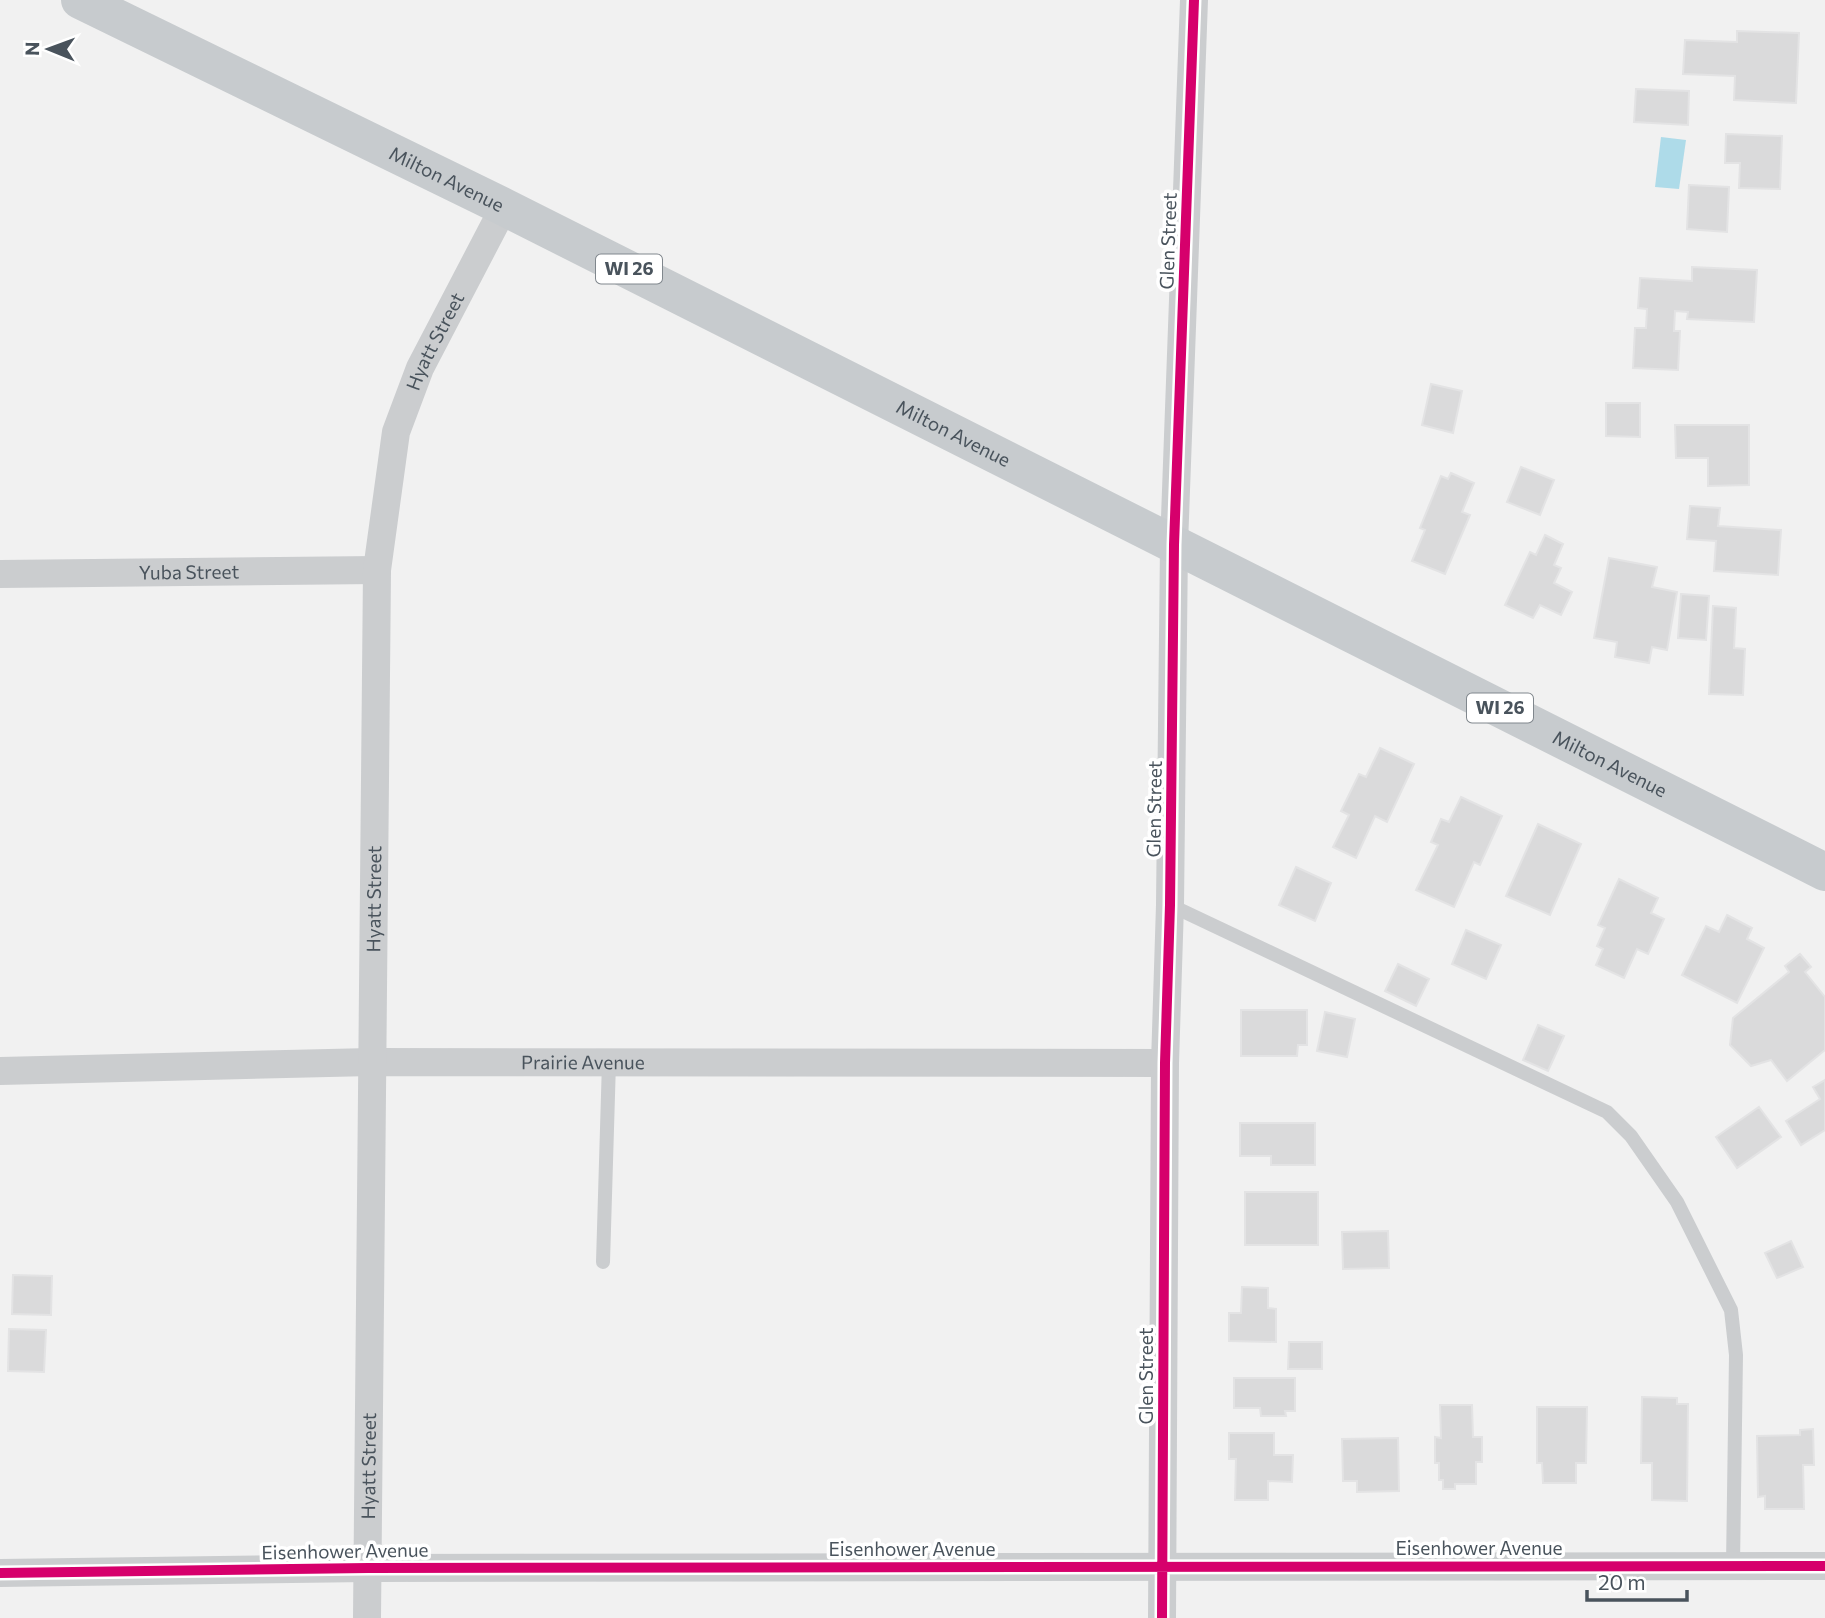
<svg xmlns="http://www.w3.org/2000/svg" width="1825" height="1618" font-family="Commissioner,sans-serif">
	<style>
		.water { fill: #aedbe9 }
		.building { fill: #dadadb; stroke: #e3e3e4; stroke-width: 2 }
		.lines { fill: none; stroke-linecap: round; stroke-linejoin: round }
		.lane { stroke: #cbcdcf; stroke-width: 14 }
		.street { stroke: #cbcdcf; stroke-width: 28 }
		.primary { stroke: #c7cbce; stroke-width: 38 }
		.cycleway-casing { stroke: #fff; stroke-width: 15 }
		.cycleway { stroke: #d6006c; stroke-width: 10 }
		.labels { text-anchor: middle; stroke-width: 7; stroke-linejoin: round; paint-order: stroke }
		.shield { fill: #fff; stroke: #80878d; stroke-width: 2 }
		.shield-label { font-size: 18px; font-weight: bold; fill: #49535c }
		.street-label { font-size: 19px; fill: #49535c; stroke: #fff }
	</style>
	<rect width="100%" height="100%" fill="#f1f1f1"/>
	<path class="water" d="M1661,137L1686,140L1679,189L1655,187Z"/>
	<path class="building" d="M1737,31L1799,33L1796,103L1734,100L1735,76L1683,74L1685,40L1737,42Z
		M1636,89L1689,91L1688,125L1634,122Z
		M1726,134L1782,136L1780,189L1739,188L1740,163H1725Z
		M1689,185L1729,187L1727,232L1687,229Z
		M1692,267L1757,270L1754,322L1687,319L1688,312L1675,311L1674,331H1680L1678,370L1633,368L1635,328H1646L1647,309L1638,308L1640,278L1692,281Z
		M1431,384L1462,391L1453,433L1422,425Z
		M1606,403H1640V437L1606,436Z
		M1675,425H1749V485L1708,486V458H1676Z
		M1521,467L1554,480L1540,515L1507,502Z
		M1451,473L1474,483L1462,512L1470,515L1445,574L1412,561L1425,530L1420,528L1441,476L1448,479Z
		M1690,506L1720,508L1718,526L1781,530L1778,575L1714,571L1716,541L1687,539Z
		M1545,535L1563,544L1554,565L1561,568L1554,583L1572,592L1561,615L1540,605L1533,618L1505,605L1530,552L1536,555Z
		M1609,558L1657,567L1652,587L1677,592L1667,650L1652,647L1649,663L1615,657L1617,642L1594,638Z
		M1681,594L1709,596L1706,640L1678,638Z
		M1713,606L1736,608L1734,648L1745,649L1743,695L1709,694Z
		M1380,748L1414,764L1387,822L1375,816L1356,858L1333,847L1349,815L1341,811L1359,774L1366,777Z
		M1461,797L1502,816L1480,865L1474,862L1454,907L1416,890L1438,845L1431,842L1441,819L1449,822Z
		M1538,824L1581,844L1550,915L1506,896Z
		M1296,867L1331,883L1315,921L1279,905Z
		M1619,879L1658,898L1651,913L1664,919L1648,954L1637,949L1624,978L1596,965L1603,949L1597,946L1605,928L1598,925Z
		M1727,915L1752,928L1747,939L1764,948L1737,1003L1682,975L1706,926L1719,932Z
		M1466,930L1501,945L1486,979L1452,964Z
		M1800,954L1811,967L1805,972L1825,997V1050L1787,1081L1771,1060L1751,1066L1730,1045L1733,1018L1789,972L1785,966Z
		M1398,964L1429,979L1416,1006L1385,991Z
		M1241,1010H1307V1045H1298L1297,1056H1241Z
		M1325,1012L1355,1019L1347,1057L1317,1051Z
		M1538,1025L1564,1036L1548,1071L1523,1060Z
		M1825,1080V1130L1801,1145L1786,1121L1820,1099L1813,1087Z
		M1759,1107L1781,1137L1737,1168L1716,1137Z
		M1240,1123H1315V1165H1271V1156H1240Z
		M1245,1192H1318V1245H1245Z
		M1388,1231L1389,1268L1343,1269L1342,1232Z
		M1791,1241L1803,1267L1777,1278L1765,1253Z
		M13,1275L52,1276L51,1315L12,1314Z
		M1242,1287L1268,1288V1308L1276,1309V1342L1229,1341V1313H1241Z
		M9,1329L46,1330L44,1372L8,1371Z
		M1289,1342H1322V1369H1288Z
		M1234,1378H1295V1411H1285L1286,1416H1261L1260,1408H1234Z
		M1642,1397L1677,1398V1404H1688L1687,1501L1652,1500V1463H1641Z
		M1440,1405H1472L1473,1437H1482V1462H1476V1484H1455V1489H1443V1480H1439V1463H1435V1437L1441,1438Z
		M1537,1407H1587L1586,1463H1576V1483H1543L1542,1463H1537Z
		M1813,1429L1814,1465H1803L1804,1509H1765V1496L1758,1497L1757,1436L1800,1435V1430Z
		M1229,1433H1274V1455H1293L1292,1482L1268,1481V1500H1235L1236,1459H1229Z
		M1398,1438L1399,1491L1357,1492V1481H1343L1342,1439Z"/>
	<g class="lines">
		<path class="lane" d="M1170,905L1607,1112L1631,1136L1677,1202L1731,1310L1736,1355L1733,1565
			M603,1262L609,1062"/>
		<g class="street">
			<path id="s1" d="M0,574L377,570"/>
			<path id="s2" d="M0,1071L371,1062L1165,1063"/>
			<path d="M0,1573L368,1568L1825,1566"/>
			<path id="s3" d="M367,1618L377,570L396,432L420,368L504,207"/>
			<path d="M1162,1618L1165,1063L1170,905L1174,545L1194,0"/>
		</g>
		<path class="primary" id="s4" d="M80,0L504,207L1825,872"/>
		<g class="cycleway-casing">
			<path id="cycleway" d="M0,1573L368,1568L1825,1566
				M1162,1618L1165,1063L1170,905L1174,545L1194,0"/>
		</g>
		<use href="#cycleway" class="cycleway"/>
	</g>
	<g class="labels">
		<g class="shield">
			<rect x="596" y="254.5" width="66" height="29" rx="5"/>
			<rect x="1467" y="693.5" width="66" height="29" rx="5"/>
		</g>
		<g class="shield-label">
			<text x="629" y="275">WI 26</text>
			<text x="1500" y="714">WI 26</text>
		</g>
		<g class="street-label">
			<text dy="7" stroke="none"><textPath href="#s4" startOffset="408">Milton Avenue</textPath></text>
			<text transform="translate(1168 241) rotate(-88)" y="7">Glen Street</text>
			<text dy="7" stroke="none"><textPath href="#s3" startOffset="1286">Hyatt Street</textPath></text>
			<text dy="7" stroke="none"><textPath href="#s4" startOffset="975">Milton Avenue</textPath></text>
			<text dy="7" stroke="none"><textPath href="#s1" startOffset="189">Yuba Street</textPath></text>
			<text dy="7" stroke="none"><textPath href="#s4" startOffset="1710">Milton Avenue</textPath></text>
			<text transform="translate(1154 809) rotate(-89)" y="7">Glen Street</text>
			<text dy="7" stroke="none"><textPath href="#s3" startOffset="719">Hyatt Street</textPath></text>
			<text dy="7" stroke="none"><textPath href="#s2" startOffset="583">Prairie Avenue</textPath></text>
			<text transform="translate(1146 1376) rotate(-90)" y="7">Glen Street</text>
			<text dy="7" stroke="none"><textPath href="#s3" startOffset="152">Hyatt Street</textPath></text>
			<text x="1479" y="1555">Eisenhower Avenue</text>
			<text x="912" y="1556">Eisenhower Avenue</text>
			<text transform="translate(345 1551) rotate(-1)" y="7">Eisenhower Avenue</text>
		</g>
	</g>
	<g transform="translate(49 49) rotate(271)" stroke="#ffffff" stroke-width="5" paint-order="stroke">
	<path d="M0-5L12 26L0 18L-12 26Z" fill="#49535c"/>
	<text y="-10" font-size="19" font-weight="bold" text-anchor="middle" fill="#49535c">N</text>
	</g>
	<path d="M1587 1590v10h100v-10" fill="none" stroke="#49535c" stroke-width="3.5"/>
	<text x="1598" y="1590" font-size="21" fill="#49535c" stroke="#ffffff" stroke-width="5" paint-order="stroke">20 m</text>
</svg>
